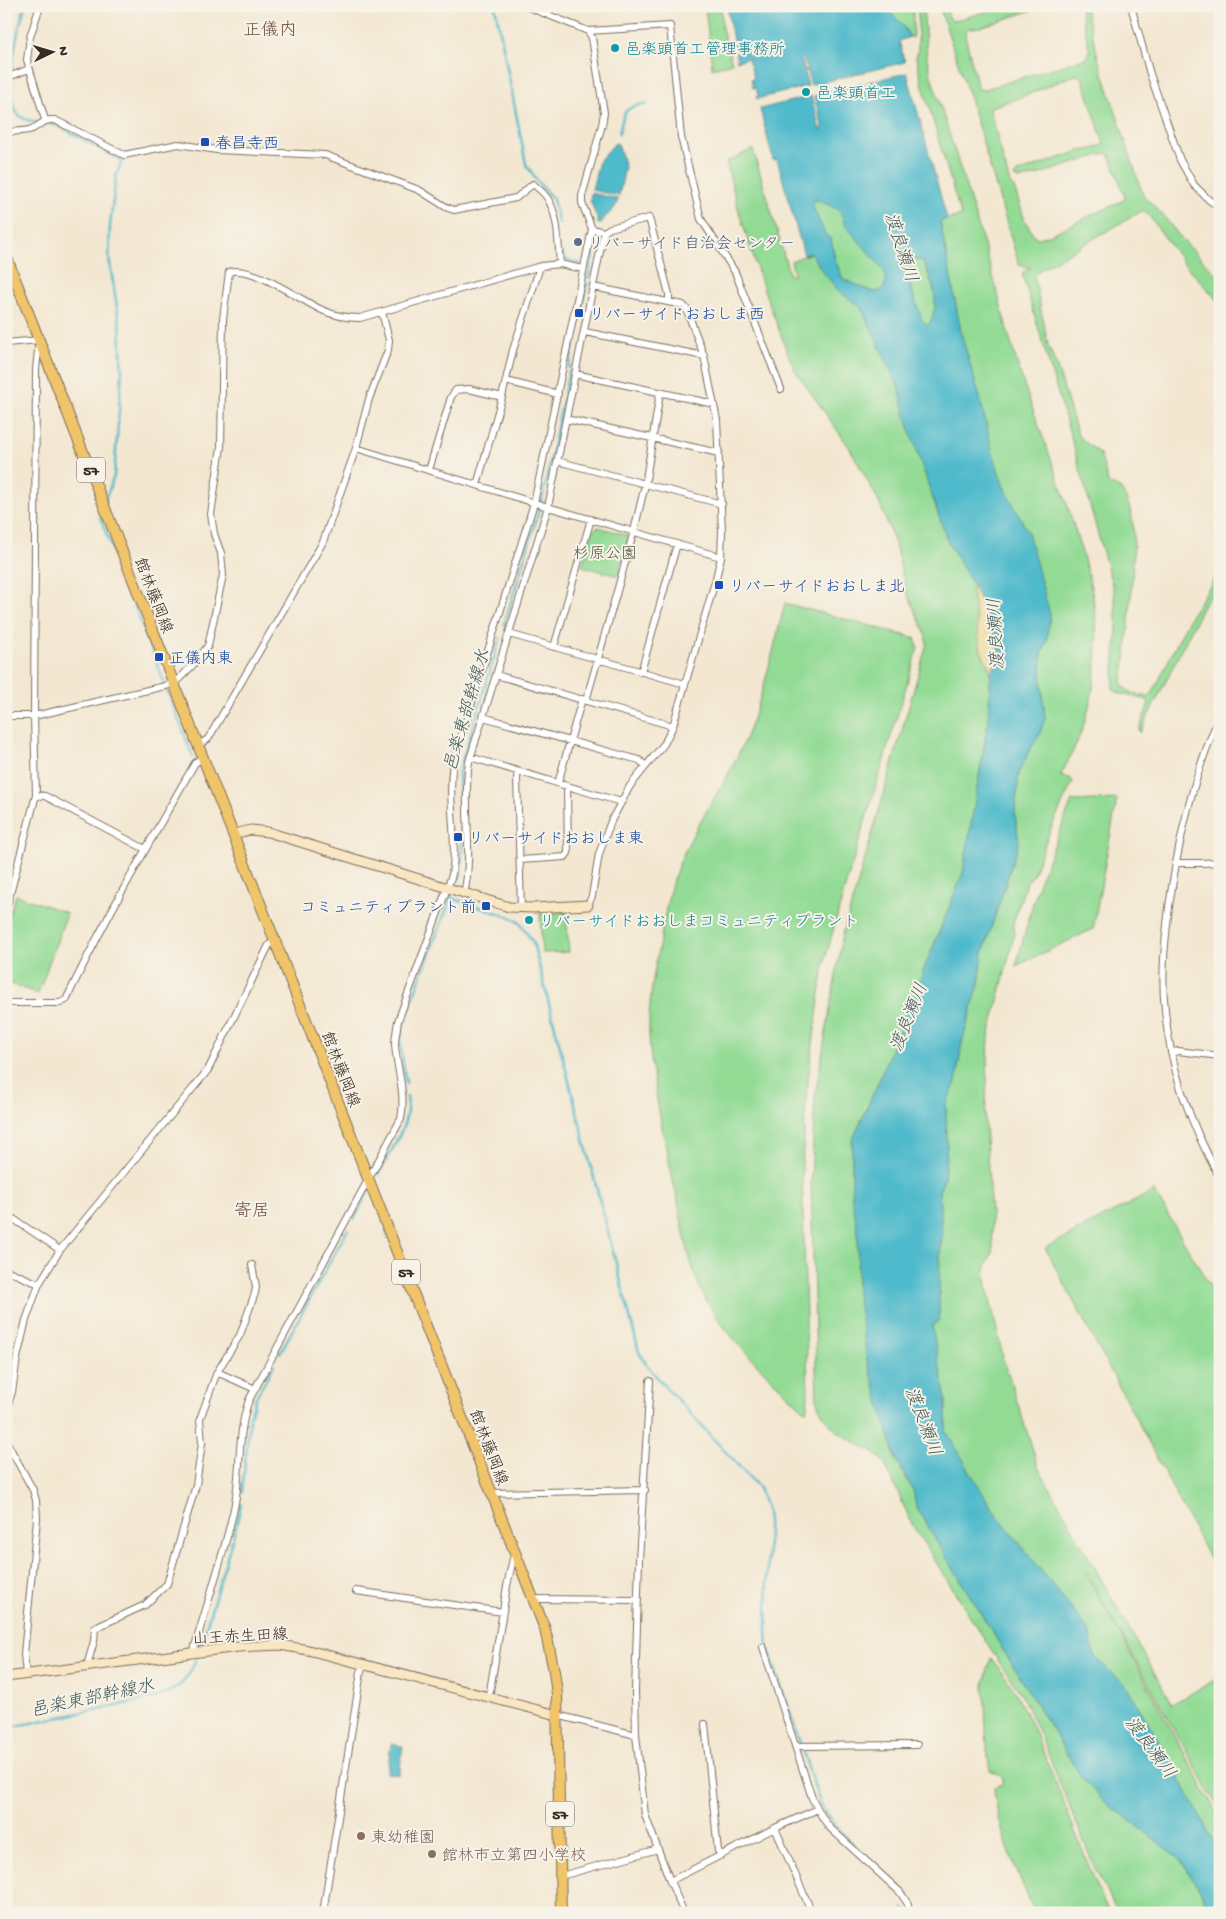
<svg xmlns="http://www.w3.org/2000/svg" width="1226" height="1919" font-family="'Gochi Hand','Klee One',sans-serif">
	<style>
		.green { fill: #93db95; stroke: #67825a; fill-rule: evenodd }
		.sand { fill: #eeda9e; stroke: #94825e }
		.water { fill: #4fbacb; stroke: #457274; fill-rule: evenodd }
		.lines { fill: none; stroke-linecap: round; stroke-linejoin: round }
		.stream { stroke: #4fbacb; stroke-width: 2.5 }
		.street-casing { stroke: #7b6c5d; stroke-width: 8 }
		.secondary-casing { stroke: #7b6c5d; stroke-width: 11 }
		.primary-casing { stroke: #7b6c5d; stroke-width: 12 }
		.street { stroke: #fff; stroke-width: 6 }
		.secondary { stroke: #f9e7c3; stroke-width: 9 }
		.primary { stroke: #f0c469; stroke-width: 10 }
		.culture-dot { fill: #0f9aa8; stroke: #f7f3e8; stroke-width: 2 }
		.transit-dot { fill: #1a4fb4; stroke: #f7f3e8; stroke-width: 2 }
		.service-dot { fill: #5c6f8a; stroke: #f7f3e8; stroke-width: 2 }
		.education-dot { fill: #8d6e63; stroke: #f7f3e8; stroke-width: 2 }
		.labels { text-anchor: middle; stroke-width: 4; stroke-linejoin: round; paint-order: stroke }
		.shield { fill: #f7f3e8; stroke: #73665b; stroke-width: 1 }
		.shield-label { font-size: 15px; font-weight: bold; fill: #3b2a1e }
		.culture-label { font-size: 16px; fill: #0d838f; stroke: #f7f3e8; text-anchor: start }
		.transit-label { font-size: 16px; fill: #164399; stroke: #f7f3e8; text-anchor: start }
		.service-label { font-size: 16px; fill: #4e5e75; stroke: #f7f3e8; text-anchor: start }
		.park-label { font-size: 16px; fill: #51563c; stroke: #f7f3e8 }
		.street-label { font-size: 16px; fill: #3b2a1e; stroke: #f7f3e8 }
		.education-label { font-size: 16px; fill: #785e54; stroke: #f7f3e8; text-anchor: start }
		.neighbourhood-label { font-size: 18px; fill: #725042; stroke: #f7f3e8 }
		.water-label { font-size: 18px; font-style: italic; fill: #425c5b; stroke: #f7f3e8 }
	</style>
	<rect width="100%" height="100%" fill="#f7f3e8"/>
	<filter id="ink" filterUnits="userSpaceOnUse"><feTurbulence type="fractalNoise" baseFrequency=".02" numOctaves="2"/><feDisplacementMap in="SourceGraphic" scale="10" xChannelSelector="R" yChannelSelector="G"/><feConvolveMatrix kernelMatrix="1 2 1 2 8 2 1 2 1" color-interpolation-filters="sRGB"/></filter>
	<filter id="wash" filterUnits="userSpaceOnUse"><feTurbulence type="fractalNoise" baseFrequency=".0096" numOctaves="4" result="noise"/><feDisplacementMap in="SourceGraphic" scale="20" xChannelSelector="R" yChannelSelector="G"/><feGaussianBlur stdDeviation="1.12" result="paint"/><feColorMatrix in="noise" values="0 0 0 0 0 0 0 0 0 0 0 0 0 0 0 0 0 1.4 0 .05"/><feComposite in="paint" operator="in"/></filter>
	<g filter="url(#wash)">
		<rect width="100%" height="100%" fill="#f3e7d1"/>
		<path class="green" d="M705,6H721L722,28L732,63L712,68Z
			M884,6H913V38L910,37L901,23Z
			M918,6H923L927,57L931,76C949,133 967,189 984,245C997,289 1007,333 1021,376C1040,432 1063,487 1079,543C1087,568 1094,595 1096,621C1100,678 1089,726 1060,776L1070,778L1073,781L1051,828L1033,875L1026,883L1013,923L1015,932L989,1037L985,1122L993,1247L992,1253L985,1268L987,1286L1003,1358L1039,1469L1172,1704L1220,1677V1811L1086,1572L1220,1819V1853L1162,1746L1110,1672L1095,1657L1089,1631L991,1507L946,1431V1401L932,1326L942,1238L939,1191L944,1179L947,1143L946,1104L956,1082L962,1042L979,984L983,953L1019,842L1015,814L1019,772L1029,751L1039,736L1045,718L1041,676L1042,654L1047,640L1028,532L1003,485L993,454L980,398L962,337L940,221L961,216L922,83L916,57L918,51Z
			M939,6H945L950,19L953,21L1005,6H1045L980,27L966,29L965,35L978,88L982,90L1086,58L1090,52L1080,6H1085L1099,61L1143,195L1161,213L1181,238L1220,278V303L1185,265L1147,213L1142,211L1041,269L1034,276L1048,345L1058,370L1075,426L1079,437L1100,454L1109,485L1120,488C1139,515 1133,550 1132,581C1130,616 1127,649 1122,684C1128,693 1137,694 1148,697L1152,694L1192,613L1220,571V588L1205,602L1140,733L1139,730L1149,703L1147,700L1118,693L1113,689L1117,627L1114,592L1073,444L1023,277L1022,273L1031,268L1019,265L970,99ZM1078,75L1082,77L1104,144L1093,149L1079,151L1017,173L1014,177L1019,179L1028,178L1106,153L1110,155L1125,197L1124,200L1049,235L1039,238L1035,237L1025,221L1014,187L1010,184L990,111L991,107L1022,97L1072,76Z
			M753,149L790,276L794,275L791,261L811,253L823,272L840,292L861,307L899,388L909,427L947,540L973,585L972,591L981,651L991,671L988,722L963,873L878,1083L852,1141V1200L858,1230L857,1293L895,1459L913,1490L917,1509L1081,1777L1111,1808L1121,1813L1179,1858L1198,1886L1210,1913H1118L1093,1864L1047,1751L1021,1694L999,1662L913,1526L884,1462C862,1439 829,1439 817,1402L811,1182L815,1096L843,934L927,644L925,633L906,590L894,541L879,502L851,450L795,370L790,359L764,290L739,212L726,162Z
			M815,199L840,210L845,225L884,270C887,278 887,284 881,291L873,292L843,279L835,260L831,239L825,234L812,207Z
			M914,259L923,261C933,286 942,301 928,326L922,320L904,267L903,262Z
			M598,527L626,535L628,539L618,576L582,566L593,530Z
			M785,603L915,638L918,647L844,891L824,964L807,1087L802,1166L808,1398L806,1412C770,1377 731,1343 706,1300C689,1270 684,1232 677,1198C668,1159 660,1120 654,1081C652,1065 649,1049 649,1033C648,1000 655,968 661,936C665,915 668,892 676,872C691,830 719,795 738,755C761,707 772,654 785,603Z
			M1117,799L1093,929L1016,966L1038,885L1072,801Z
			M16,895L67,913L38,994L6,982V924Z
			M566,912L569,952L542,953L540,914Z
			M1154,1191L1220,1303V1579L1139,1424L1045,1248Z
			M991,1658C1000,1670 1010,1682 1017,1695C1053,1766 1076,1841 1109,1913H1035C1018,1873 997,1831 994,1788L1002,1784L1003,1779L999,1775L990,1771L987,1750L984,1683Z"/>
		<path class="sand" d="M973,585C981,602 1001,635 999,654C999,661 994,666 991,671L981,651L972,591Z"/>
		<path class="water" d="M728,6H884L901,23L910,37L899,41L905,62L811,85L803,57L801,58L808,86L757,99L756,97L758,95L756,88H753L751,79L754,78L748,58L737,61L728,14Z
			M907,73L947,219L940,221L962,337L980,398L993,454L1003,485L1028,532L1050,615L1047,640L1042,654L1041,676L1045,718L1039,736L1029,751L1019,772L1015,814L1019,842L983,953L979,984L962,1042L956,1082L946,1104L947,1143L944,1180L939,1191L942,1238L940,1244L939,1320L932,1326L946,1401V1431L991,1507L1089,1631L1095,1657L1127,1687L1162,1746L1220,1853V1913H1210L1198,1886L1179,1858L1121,1813L1111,1808L1081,1777L917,1509L913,1490L896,1459L867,1360L857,1293L858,1230L852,1200V1141L878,1083L963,873L988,722L991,671L998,661L1000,653L994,632L973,585L947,540L909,427L899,388L861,307L840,292L823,272L811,253L804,255L777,159L773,160L760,109L811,96L820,130L823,129L814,96L864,83L867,95H870L867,82ZM815,199L840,210L845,225L884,270C887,278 887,284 881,291L873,292L843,279L835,260L831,239L825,234L813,207ZM914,259L923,261C933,285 942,302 928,326L922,320L904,267V262Z
			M615,143L618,144L625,167L619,196L592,190L599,161Z
			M591,193L618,199C616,213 605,213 601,224H598V221L590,200Z
			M391,1744L403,1746L399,1775L387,1773Z"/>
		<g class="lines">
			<path class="stream" d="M25,6C18,29 1,96 19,115C24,121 33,121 40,123
				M495,6L526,164L537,181L553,199L559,224
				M46,123L57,125L122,161L116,175L110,226L109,258L120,326L122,372L114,476L105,501
				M619,134C623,114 623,106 646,104
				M562,252L566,260L579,263L578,267
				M588,278L598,232
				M569,368L587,283
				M542,500L569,372
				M102,511L100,517L193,757
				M504,625L540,507
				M459,879L461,870L462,853L459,772L500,638
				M451,898L510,917L520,923L533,942L639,1352L646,1364L662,1383L759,1488L767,1511L768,1522L767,1631L768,1647L820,1803C838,1837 873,1861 901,1887L908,1895
				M406,1084L400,1041L405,1018L452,895
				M378,1175C390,1151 411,1125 407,1097
				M354,1219L369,1191
				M280,1353L348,1229
				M242,1492L250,1416L256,1397L274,1365
				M201,1644L236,1527L241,1504
				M6,1728L154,1698C177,1690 187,1683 196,1659
				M904,1908L906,1913"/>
		</g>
	</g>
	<g filter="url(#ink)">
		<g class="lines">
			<g class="street-casing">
				<path id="street" d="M40,6L30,37L27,60L45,120
					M1131,6L1150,74L1180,160L1194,185L1209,200L1220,207
					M588,31L670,26L681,137L701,219L735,272L781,389
					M6,76H11L29,69
					M6,132C14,131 24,132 32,129C41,125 44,119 55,120L124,155L178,144L217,150L325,155L419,190L446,207L454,210L516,198L533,184C539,189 546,194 549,201C559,219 558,244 560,264
					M592,229L604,232L610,228L649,218L669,294V302
					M585,332L704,356
					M6,343L39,340L36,370L34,716L36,795L6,909
					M575,374L714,404
					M506,381L558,394
					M566,419L719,453
					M356,448L548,507L721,557
					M557,461L722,504
					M429,470L451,397L456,390L469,389L502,397
					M477,485L502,397L513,350L539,270L541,266L560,264L583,269
					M509,634L685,684
					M554,647L591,519
					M641,672L677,544
					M496,675L673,726
					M586,701L634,531L645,485L660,393
					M6,716H34L174,684L191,667L208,646L223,575L221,553L214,534L211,514L221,447L223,319L229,272C251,264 300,300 322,310C333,315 348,318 360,318L541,266
					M1220,716C1192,777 1178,842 1169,907C1165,941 1161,975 1165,1010C1170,1069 1191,1126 1220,1178
					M483,717L639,760L645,765
					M198,745L208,739L323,542L356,448L369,399L388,350L389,340L382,312
					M470,757L621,802
					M518,772L517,778L521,908
					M558,783L582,699
					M36,795L45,796L145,849
					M520,860L565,857L568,853L567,786
					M1176,863H1203L1220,862
					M464,894C474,850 462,806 469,762L548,507L604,232
					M588,905L592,896L599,854L611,821L630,786L664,744L673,726L716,578L721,557L722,531L717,420L704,356L686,308L683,305L593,287
					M6,1003H60L66,1000C105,919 150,841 195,763L203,757
					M1171,1053L1178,1051L1220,1056
					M6,1214L60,1250
					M6,1270L39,1284
					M217,1372L255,1389
					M650,1381L639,1560L635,1691L636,1735L645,1815L670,1881L684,1913
					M6,1410L12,1392L17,1358L26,1320L39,1284L60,1250L208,1070L269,945L275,940
					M6,1441L33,1490L36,1500L37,1519L24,1654L26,1674
					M492,1493L645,1490
					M356,1591L503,1612
					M534,1599L638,1600
					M763,1647L812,1798L821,1815L829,1827L900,1892L908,1904L909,1913
					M193,1653C206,1607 222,1560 233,1513C242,1476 236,1436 249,1400L401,1119C406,1093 397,1070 395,1045C395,1037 397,1029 398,1021L452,875C458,838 447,800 453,763L534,503L592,229L582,203V196L602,125L604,113L592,38L588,31L526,6
					M87,1666L94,1641L95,1628L145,1605L167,1584L196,1485L202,1443L200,1419L217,1372L240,1335L255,1293L256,1287L252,1265
					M487,1696L490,1691L507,1586L514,1554
					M557,1715L636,1735
					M705,1724L718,1851L721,1854
					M795,1746L917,1745
					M775,1828L812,1913
					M561,1876L658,1849
					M670,1881L775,1828L818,1809
					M323,1913L362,1665"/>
			</g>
			<g class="secondary-casing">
				<path id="secondary" d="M234,834L251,830L268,832L509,907L533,908L588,905
					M6,1677L238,1647L280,1645L308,1650L557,1715"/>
			</g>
			<g class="primary-casing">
				<path id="primary" d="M6,256L545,1629L554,1671L557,1694L561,1913"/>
			</g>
			<use href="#street" class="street"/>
			<use href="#secondary" class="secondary"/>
			<use href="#primary" class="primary"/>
		</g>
	</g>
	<g class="culture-dot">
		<circle cx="615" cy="48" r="5"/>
		<circle cx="806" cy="92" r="5"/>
		<circle cx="529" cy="920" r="5"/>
	</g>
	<g class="transit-dot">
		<rect x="200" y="137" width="10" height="10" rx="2.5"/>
		<rect x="574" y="308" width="10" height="10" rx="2.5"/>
		<rect x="714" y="580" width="10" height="10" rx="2.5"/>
		<rect x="154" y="652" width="10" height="10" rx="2.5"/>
		<rect x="453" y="832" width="10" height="10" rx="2.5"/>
		<rect x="481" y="901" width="10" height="10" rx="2.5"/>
	</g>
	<circle class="service-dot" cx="578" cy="242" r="5"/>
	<g class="education-dot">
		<circle cx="361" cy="1836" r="5"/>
		<circle cx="432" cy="1854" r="5"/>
	</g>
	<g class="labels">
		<g class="shield">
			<rect x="77" y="457.5" width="28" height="25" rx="4"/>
			<rect x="392" y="1259.5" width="28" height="25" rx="4"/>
			<rect x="546" y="1801.5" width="28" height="25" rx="4"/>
		</g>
		<g class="shield-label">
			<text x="91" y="475">57</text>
			<text x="406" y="1277">57</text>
			<text x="560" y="1819">57</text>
		</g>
		<g class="culture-label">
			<text x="625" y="54">邑楽頭首工管理事務所</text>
			<text x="816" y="98">邑楽頭首工</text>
			<text x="539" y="926">リバーサイドおおしまコミュニティプラント</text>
		</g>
		<g class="transit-label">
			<text x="215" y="148">春昌寺西</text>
			<text x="589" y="319">リバーサイドおおしま西</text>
			<text x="729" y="591">リバーサイドおおしま北</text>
			<text x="169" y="663">正儀内東</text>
			<text x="468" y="843">リバーサイドおおしま東</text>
			<text x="476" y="912" text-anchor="end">コミュニティプラント前</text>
		</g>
		<g class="service-label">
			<text x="588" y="248">リバーサイド自治会センター</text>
		</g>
		<g class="park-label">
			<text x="605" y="558">杉原公園</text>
		</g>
		<g class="street-label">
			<text transform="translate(155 595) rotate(69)" y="6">館林藤岡線</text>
			<text transform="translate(342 1069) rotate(69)" y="6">館林藤岡線</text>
			<text transform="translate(490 1447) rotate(69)" y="6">館林藤岡線</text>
			<text transform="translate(240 1635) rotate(-3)" y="6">山王赤生田線</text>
		</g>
		<g class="education-label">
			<text x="371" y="1842">東幼稚園</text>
			<text x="442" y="1860">館林市立第四小学校</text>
		</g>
		<g class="neighbourhood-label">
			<text x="270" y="35">正儀内</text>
			<text x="252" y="1216">寄居</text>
		</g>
		<g class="water-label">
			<text transform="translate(902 247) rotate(72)" y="6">渡良瀬川</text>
			<text transform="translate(995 634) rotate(-93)" y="6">渡良瀬川</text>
			<text transform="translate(466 710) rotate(-74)" y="6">邑楽東部幹線水</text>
			<text transform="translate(908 1017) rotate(-68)" y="6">渡良瀬川</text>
			<text transform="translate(924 1421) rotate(69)" y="6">渡良瀬川</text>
			<text transform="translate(92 1697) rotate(-12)" y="6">邑楽東部幹線水</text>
			<text transform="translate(1151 1747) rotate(53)" y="6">渡良瀬川</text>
		</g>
	</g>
	<rect width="1226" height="1919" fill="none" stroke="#f7f3e8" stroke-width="25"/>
	<g transform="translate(52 52) rotate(85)" stroke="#f7f3e8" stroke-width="4" paint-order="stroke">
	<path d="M0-4L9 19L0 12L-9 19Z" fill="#3b2a1e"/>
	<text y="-8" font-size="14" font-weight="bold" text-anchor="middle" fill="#3b2a1e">N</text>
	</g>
</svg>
